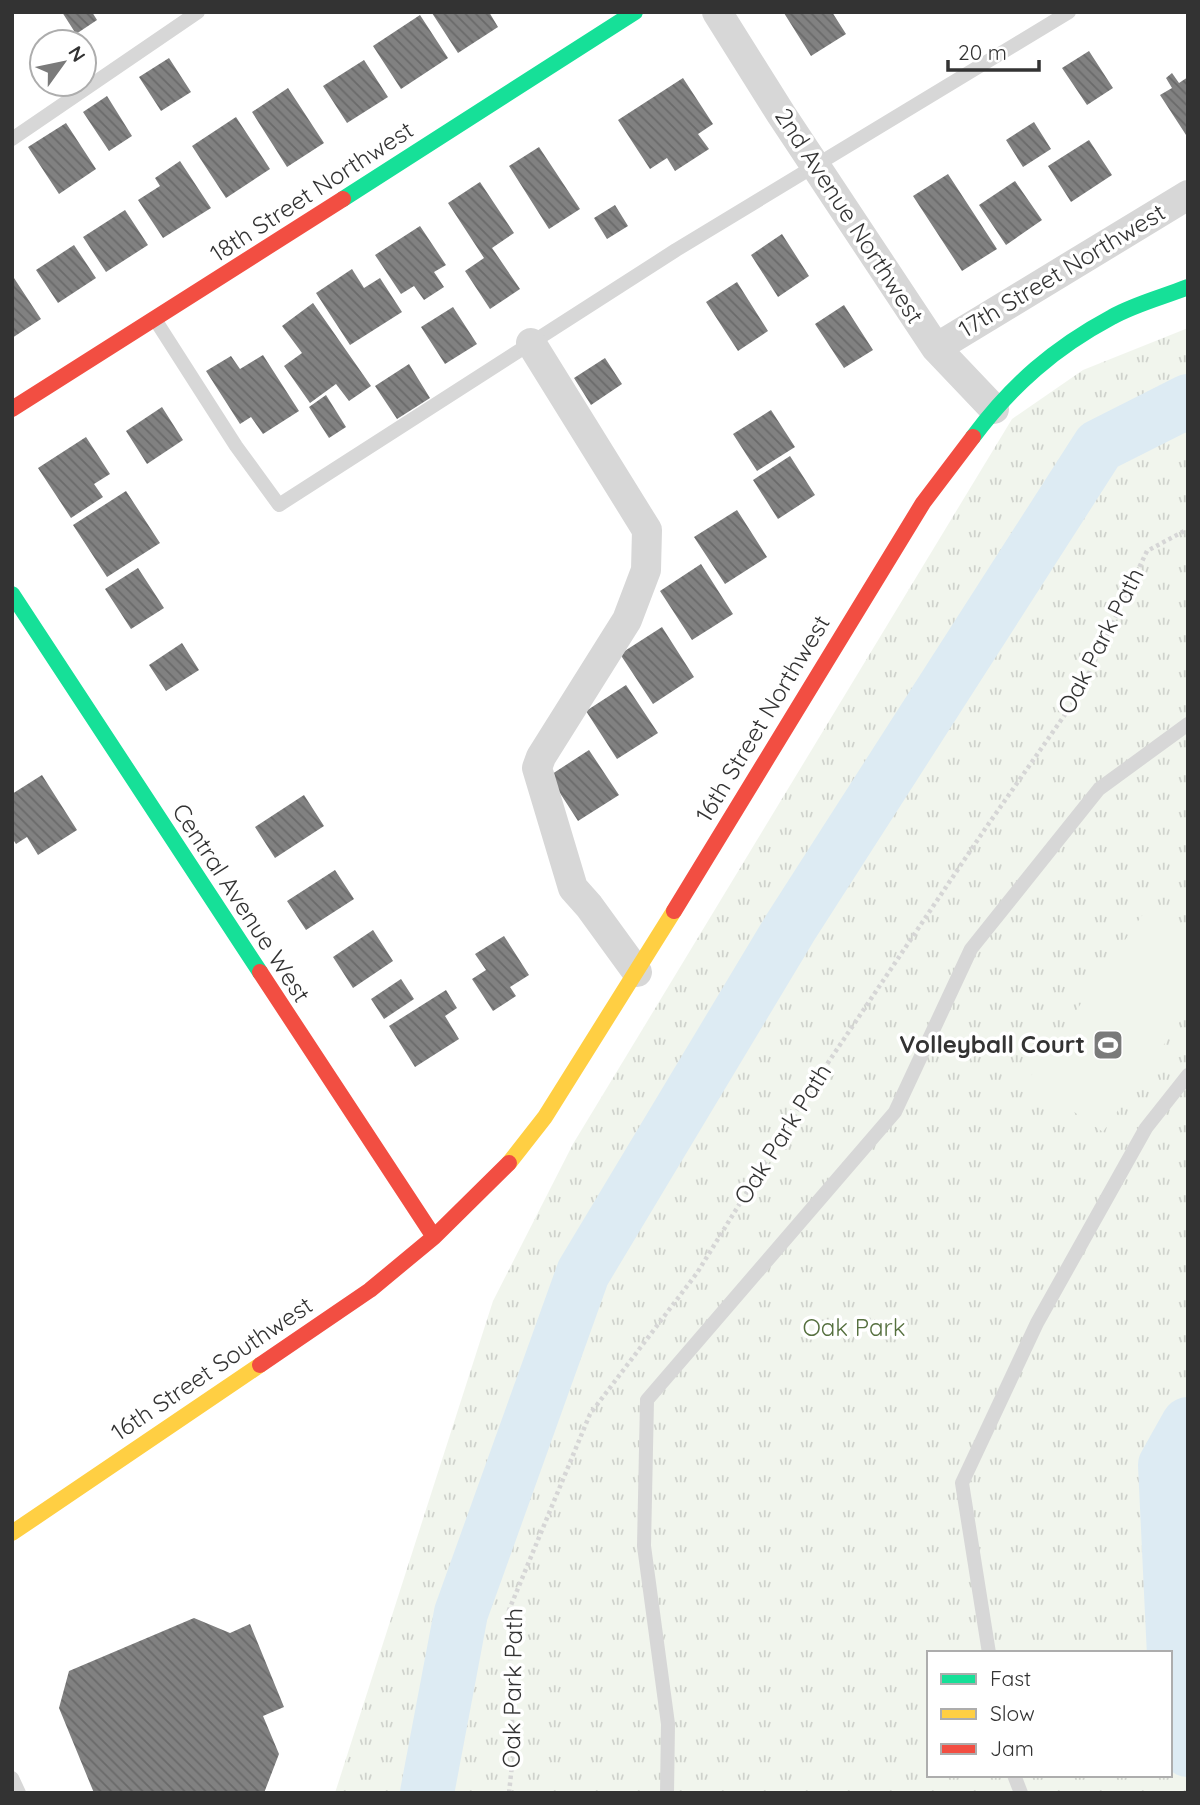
<svg xmlns="http://www.w3.org/2000/svg" width="1200" height="1805" font-family="Quicksand,sans-serif">
	<style>
		.park { fill: url(#park-tufts); fill-rule: evenodd }
		.pitch { fill: #f1f5ed }
		.lines { fill: none; stroke-linecap: round; stroke-linejoin: round }
		.river { stroke: #ddebf3; stroke-width: 54 }
		.building { fill: url(#building-back-hatch) }
		.path { stroke: #d6d6d6; stroke-width: 4.5; stroke-dasharray: 3.5 3.5; stroke-linecap: butt }
		.lane { stroke: #d7d7d7; stroke-width: 14 }
		.street { stroke: #d7d7d7; stroke-width: 30 }
		.fast { stroke: #16e098; stroke-width: 16 }
		.slow { stroke: #ffcf43; stroke-width: 16 }
		.jam { stroke: #f24e42; stroke-width: 16 }
		.labels { text-anchor: middle; stroke-width: 7; stroke-linejoin: round; paint-order: stroke }
		.street-label { font-size: 24px; fill: #333; stroke: #fff }
		.poi-label { font-size: 24px; font-weight: bold; fill: #333; stroke: #fff; text-anchor: end }
		.park-label { font-size: 24px; fill: #56703f; stroke: #fff }
	</style>
	<defs>
		<pattern id="park-tufts" width="24" height="20" patternUnits="userSpaceOnUse" patternTransform="scale(1.75)"><rect width="24" height="20" fill="#f1f5ed"/><path d="M3 7l-1-3M5 7V3M7 7l1-3M15 17l-1-3M17 17v-4M19 17l1-3" fill="none" stroke="#cfd2cc"/></pattern>
		<pattern id="building-back-hatch" width="6" height="6" patternUnits="userSpaceOnUse" patternTransform="scale(1.75)"><rect width="6" height="6" fill="#818181"/><path d="M-1 5l2 2M0 0l6 6M5-1l2 2" fill="none" stroke="#6a6a6a"/></pattern>
	</defs>
	<rect width="100%" height="100%" fill="#fff"/>
	<path class="park" d="M1188,328V1793H335L493,1301L573,1144L1012,419L1083,370ZM929,1653H1170V1775H929Z"/>
	<path class="pitch" d="M1150,904L1188,930V1010L1103,1132L1028,1080Z"/>
	<g class="lines">
		<path class="river" d="M1188,1424L1165,1465L1177,1719L1188,1750
			M427,1793L461,1613L583,1273L790,928L1099,446L1188,401"/>
	</g>
	<path class="building" d="M62,12H92L97,20L76,34Z
		M433,12H489L498,27L458,53L432,13Z
		M785,12H832L846,34L811,56L784,13Z
		M420,15L448,58L401,89L373,46Z
		M1089,51L1113,88L1087,105L1062,68Z
		M169,58L191,92L161,111L139,77Z
		M364,60L388,97L347,123L323,86Z
		M1172,73L1179,83L1188,77V138L1160,95L1172,88L1166,78Z
		M683,78L713,124L698,134L709,149L675,171L667,158L650,169L618,120Z
		M288,88L324,143L287,167L252,112Z
		M107,96L132,136L109,151L83,112Z
		M236,117L270,169L226,198L192,146Z
		M1034,122L1051,149L1023,167L1006,140Z
		M66,123L96,169L59,194L28,147Z
		M1089,140L1112,175L1071,202L1048,166Z
		M539,147L580,209L549,229L509,166Z
		M180,161L211,208L163,238L138,200L160,186L155,178Z
		M948,174L997,249L962,271L913,196Z
		M1015,181L1042,220L1006,245L979,205Z
		M480,182L514,233L492,248L520,289L490,309L465,271L484,258L448,203Z
		M615,205L628,226L607,239L594,218Z
		M125,210L148,245L106,272L83,237Z
		M420,226L446,265L434,272L444,287L424,300L414,286L401,294L375,255Z
		M782,234L809,276L778,297L751,255Z
		M74,245L96,278L58,303L36,270Z
		M352,269L364,288L380,278L402,312L350,345L316,293Z
		M12,275L41,319L12,338Z
		M737,282L768,331L738,351L706,302Z
		M313,303L371,386L349,401L336,384L310,403L284,366L302,353L282,326Z
		M844,305L873,350L844,368L815,324Z
		M453,307L477,344L445,364L421,327Z
		M263,355L299,411L263,434L251,417L240,424L206,371L231,356L240,369Z
		M605,358L622,384L591,405L574,378Z
		M409,364L430,398L397,419L375,386Z
		M326,395L346,427L329,438L309,407Z
		M162,407L183,440L147,464L126,431Z
		M771,410L795,447L757,471L733,434Z
		M86,437L110,474L94,484L103,497L71,518L38,468Z
		M790,456L815,495L778,519L753,480Z
		M126,491L160,543L107,577L73,525Z
		M737,510L767,557L725,584L694,537Z
		M701,564L733,614L692,640L660,591Z
		M138,568L164,608L131,629L105,589Z
		M662,627L694,677L653,704L620,654Z
		M182,643L199,670L166,691L149,665Z
		M626,685L658,733L617,759L586,711Z
		M589,750L619,795L578,821L549,776Z
		M42,775L77,830L38,855L27,837L16,844L12,838V794Z
		M304,795L324,826L275,858L255,827Z
		M335,870L354,899L306,930L287,901Z
		M373,930L393,961L353,988L333,957Z
		M504,936L529,975L510,987L516,996L493,1011L472,979L486,970L475,954Z
		M401,979L414,999L384,1019L371,999Z
		M446,990L457,1008L445,1016L459,1039L415,1067L389,1026Z
		M194,1618L230,1633L250,1624L284,1707L263,1716L279,1754L264,1793H94L59,1708L69,1671Z"/>
	<g class="lines">
		<path class="path" d="M509,1793L513,1756L509,1610L590,1414L697,1273L811,1088L985,829L1078,696L1147,551L1188,529"/>
		<path class="lane" d="M12,139L198,12
			M156,321L236,446L279,505L676,250L1069,12
			M989,1653L962,1483L1037,1323L1146,1128L1188,1075
			M1014,1775L1021,1793
			M12,1778L19,1793
			M667,1793L668,1724L644,1546L647,1400L895,1112L971,949L1099,789L1188,724"/>
		<path class="street" d="M717,12L781,114L936,348L994,409
			M531,343L647,530L646,570L627,620L541,757L537,768L573,888L589,906L637,972
			M936,348L1188,195"/>
		<path class="fast" d="M343,199L635,12
			M973,437C1012,385 1054,348 1112,317C1135,304 1163,297 1188,287
			M12,594L260,972"/>
		<path class="slow" d="M509,1163L545,1117L674,911
			M12,1533L260,1365"/>
		<path class="jam" d="M12,409L343,199
			M674,911L923,503L973,437
			M260,972L434,1237
			M260,1365L370,1290L434,1237L509,1163"/>
	</g>
	<defs>
		<g id="stadium-square" transform="scale(1.575)"><rect x="-9" y="-9" width="18" height="18" rx="4" fill="#7a7a7a" stroke="#fff"/><path d="M0-5a6.5 5 0 1 0 0 10a6.5 5 0 1 0 0-10ZM-3.5-1.8h7v3.6h-7Z" fill="#fff"/></g>
	</defs>
	<g fill-rule="evenodd">
		<use href="#stadium-square" x="1108" y="1045"/>
	</g>
	<g class="labels">
		<g class="street-label">
			<text transform="translate(312 192) rotate(-33)" y="8">18th Street Northwest</text>
			<text transform="translate(849 216) rotate(57)" y="8">2nd Avenue Northwest</text>
			<text transform="translate(1062 271) rotate(-31)" y="8">17th Street Northwest</text>
			<text transform="translate(1101 641) rotate(-63)" y="8">Oak Park Path</text>
			<text transform="translate(763 719) rotate(-59)" y="8">16th Street Northwest</text>
			<text transform="translate(241 903) rotate(57)" y="8">Central Avenue West</text>
			<text transform="translate(783 1134) rotate(-58)" y="8">Oak Park Path</text>
			<text transform="translate(212 1369) rotate(-34)" y="8">16th Street Southwest</text>
			<text transform="translate(513 1688) rotate(-89)" y="8">Oak Park Path</text>
		</g>
		<g class="poi-label">
			<text x="1085" y="1053">Volleyball Court</text>
		</g>
		<g class="park-label">
			<text x="854" y="1336">Oak Park</text>
		</g>
	</g>
	<rect width="1200" height="1805" fill="none" stroke="#333333" stroke-width="28"/>
	<rect x="927" y="1651" width="245" height="126" fill="#ffffff" stroke="#adadad" stroke-width="2"/>
	<rect x="941" y="1674" width="35" height="10" fill="#16e098" stroke="#adadad" stroke-width="2"/>
	<text x="990" y="1686" font-size="21" fill="#333333">Fast</text>
	<rect x="941" y="1709" width="35" height="10" fill="#ffcf43" stroke="#adadad" stroke-width="2"/>
	<text x="990" y="1721" font-size="21" fill="#333333">Slow</text>
	<rect x="941" y="1744" width="35" height="10" fill="#f24e42" stroke="#adadad" stroke-width="2"/>
	<text x="990" y="1756" font-size="21" fill="#333333">Jam</text>
	<g transform="translate(63 63) rotate(57)"><circle r="33" fill="#ffffff" stroke="#adadad" stroke-width="2"/>
	<path d="M0-5L12 26L0 18L-12 26Z" fill="#7a7a7a"/>
	<text y="-10" font-size="19" font-weight="bold" text-anchor="middle" fill="#333333">N</text>
	</g>
	<path d="M948 60v10h91v-10" fill="none" stroke="#333333" stroke-width="3.5"/>
	<text x="958" y="60" font-size="21" fill="#333333" stroke="#ffffff" stroke-width="5" paint-order="stroke">20 m</text>
</svg>
